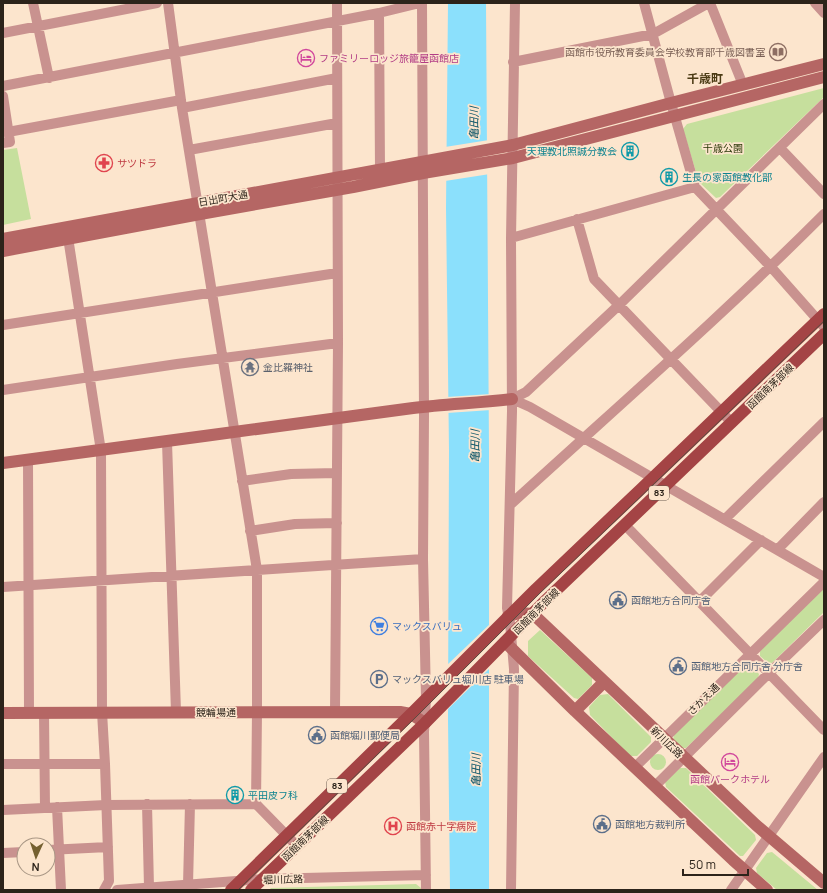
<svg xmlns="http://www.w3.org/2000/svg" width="827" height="893" font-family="Manrope,'Noto Sans JP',sans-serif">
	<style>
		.green { fill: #c6df9d }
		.water { fill: #8be0fc }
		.pier { fill: #fce5cd }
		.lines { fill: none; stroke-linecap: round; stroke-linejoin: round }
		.street { stroke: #c9928f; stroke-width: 10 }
		.secondary { stroke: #b56664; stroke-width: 12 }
		.primary { stroke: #a44445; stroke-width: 12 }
		.tram { stroke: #594d41; stroke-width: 1 }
		.labels { text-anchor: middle; stroke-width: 3.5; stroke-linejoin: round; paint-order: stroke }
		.shield { fill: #fce5cd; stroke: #6a5d50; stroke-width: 1 }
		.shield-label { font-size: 9px; font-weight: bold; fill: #2c231a }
		.education-label { font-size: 10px; fill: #785e54; stroke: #fce5cd; text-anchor: end }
		.hotel-label { font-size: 10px; fill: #b23c85; stroke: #fce5cd; text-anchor: start }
		.park-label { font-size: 10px; fill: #273504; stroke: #fce5cd }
		.culture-label { font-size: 10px; fill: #0d838f; stroke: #fce5cd; text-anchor: start }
		.health-label { font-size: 10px; fill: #be3a42; stroke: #fce5cd; text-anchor: start }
		.street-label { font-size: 10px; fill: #2c231a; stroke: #fce5cd }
		.worship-label { font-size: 10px; fill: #5b616d; stroke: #fce5cd; text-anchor: start }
		.service-label { font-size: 10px; fill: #4e5e75; stroke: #fce5cd; text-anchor: start }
		.shop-label { font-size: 10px; fill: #366cbe; stroke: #fce5cd; text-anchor: start }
		.water-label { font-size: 11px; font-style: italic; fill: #0c5568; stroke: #fce5cd }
		.quarter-label { font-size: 12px; font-weight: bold; fill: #4b3b14; stroke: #fce5cd }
	</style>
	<rect width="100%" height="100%" fill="#fce5cd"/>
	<path class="green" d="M824,88V97L720,197L716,198L699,182L683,129L687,124Z
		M17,148L31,219L3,225V150Z
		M824,587V612L772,663H768L760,656V651Z
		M540,630L592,678V685L578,699L574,698L528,656V641Z
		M746,664H750L759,674L758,679L686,748H682L673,740L674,735Z
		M608,694L651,737V742L637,756H630L590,715L589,707L600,695Z
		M650 762a8 8 0 1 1 16 0a8 8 0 1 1-16 0Z
		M680,768H686L755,835L756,840L743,856H740L666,787L665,782Z
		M772,852L818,890H777L757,873L756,868L767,853Z
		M416,884L421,888V890H269L271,888Z"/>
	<path class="water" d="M448,3H486L489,451V890H450L448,720L449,450L446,208Z"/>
	<path class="pier" d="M489,140L490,174L445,181V147Z
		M491,394V410L447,413V397Z
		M491,623V667L446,711V666Z"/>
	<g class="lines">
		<path class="street" d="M33,3L49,78
			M168,3L182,108L257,570V712L256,804L297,846
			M422,3L424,416L423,559L426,699L424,732L426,890
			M644,3L671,103L695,187L771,267L824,327
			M710,3L743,85
			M815,3L824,13
			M379,13L380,170
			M3,33L157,3
			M513,62L653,34L709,3
			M3,86L379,13L420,3
			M3,96L10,142L3,143
			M182,108L337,78
			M8,132L181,100
			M780,148L824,194
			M189,150L337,123
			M577,219L594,279L732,423
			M67,231L101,451L102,712L105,764L109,881L104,890
			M511,238L695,187
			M3,325L337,273
			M3,390L177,364L338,343
			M512,399L526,392L619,305L824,104
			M512,399L530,407L824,577
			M167,442L176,712
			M28,460L29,712
			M242,481L291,474L337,473
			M511,504C616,408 723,315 824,214
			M725,519L824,422
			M625,525L824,730
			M250,531L295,524L337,523
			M777,550L824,502
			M3,587L423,559
			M699,602L761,540
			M44,712L45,808
			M335,712L338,343L337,3
			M3,764H105
			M635,767L824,582
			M655,786L769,673L824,620
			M147,804L149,887
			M57,807L61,890
			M3,810L106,805L256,804
			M48,850L108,847
			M3,853L24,852
			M188,885L190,804
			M117,890L263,879L426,875
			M511,890L514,669L510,623L507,608L512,411L511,238L515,3
			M731,890L824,757"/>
		<path class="secondary" d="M3,239L513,145L671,103L824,64
			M3,251L200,214L353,187L423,173L513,158L824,77
			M3,463C140,445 276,426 413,408C446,404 479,403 512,399
			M508,616L520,613L533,614L756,825L824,883
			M505,642L575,711L733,860L767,890
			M575,711L604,682
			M3,713L400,712L411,714L425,723"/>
		<path class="primary" d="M231,890L411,714L536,589L641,489L824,314
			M251,890L425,723L546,600L824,334"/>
		<path class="tram" d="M238,890L416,717L540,593L824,321"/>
	</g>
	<defs>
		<g id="library-ring" transform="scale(0.9)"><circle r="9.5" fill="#fce5cd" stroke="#8d6e63" stroke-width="1.5"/><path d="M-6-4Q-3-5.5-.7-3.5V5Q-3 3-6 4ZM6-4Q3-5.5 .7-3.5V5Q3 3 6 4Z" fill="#8d6e63"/></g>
		<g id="hotel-ring" transform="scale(0.9)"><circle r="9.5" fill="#fce5cd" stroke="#d1479c" stroke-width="1.5"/><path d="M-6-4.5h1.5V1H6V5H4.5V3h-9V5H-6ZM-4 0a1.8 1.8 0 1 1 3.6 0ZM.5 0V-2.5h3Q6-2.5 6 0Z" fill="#d1479c"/></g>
		<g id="building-ring" transform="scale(0.9)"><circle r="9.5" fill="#fce5cd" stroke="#0f9aa8" stroke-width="1.5"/><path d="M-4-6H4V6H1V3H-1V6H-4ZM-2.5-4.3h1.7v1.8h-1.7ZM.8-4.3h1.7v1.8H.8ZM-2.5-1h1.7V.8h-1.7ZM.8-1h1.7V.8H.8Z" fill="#0f9aa8"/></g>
		<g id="pharmacy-ring" transform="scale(0.9)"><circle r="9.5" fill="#fce5cd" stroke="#e0444e" stroke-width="1.5"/><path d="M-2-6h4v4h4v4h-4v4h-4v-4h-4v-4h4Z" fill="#e0444e"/></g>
		<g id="temple-ring" transform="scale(0.9)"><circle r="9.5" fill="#fce5cd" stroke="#6b7280" stroke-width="1.5"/><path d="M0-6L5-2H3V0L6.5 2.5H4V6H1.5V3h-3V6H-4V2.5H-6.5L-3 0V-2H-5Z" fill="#6b7280"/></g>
		<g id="civic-ring" transform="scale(0.9)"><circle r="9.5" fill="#fce5cd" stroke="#5c6f8a" stroke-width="1.5"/><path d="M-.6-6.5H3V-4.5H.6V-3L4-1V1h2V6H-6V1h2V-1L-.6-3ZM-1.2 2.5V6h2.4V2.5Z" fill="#5c6f8a"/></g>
		<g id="supermarket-ring" transform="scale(0.9)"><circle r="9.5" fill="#fce5cd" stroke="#3f7fe0" stroke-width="1.5"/><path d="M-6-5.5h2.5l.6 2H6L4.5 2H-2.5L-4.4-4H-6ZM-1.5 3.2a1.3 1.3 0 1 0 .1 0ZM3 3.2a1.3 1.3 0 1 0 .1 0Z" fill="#3f7fe0"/></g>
		<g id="parking-ring" transform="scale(0.9)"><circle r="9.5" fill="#fce5cd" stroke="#5c6f8a" stroke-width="1.5"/><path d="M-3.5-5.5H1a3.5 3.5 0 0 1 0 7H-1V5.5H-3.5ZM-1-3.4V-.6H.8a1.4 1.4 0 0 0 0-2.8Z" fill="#5c6f8a"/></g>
		<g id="hospital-ring" transform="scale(0.9)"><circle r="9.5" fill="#fce5cd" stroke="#e0444e" stroke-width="1.5"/><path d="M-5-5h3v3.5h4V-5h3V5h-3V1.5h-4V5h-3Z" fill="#e0444e"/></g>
	</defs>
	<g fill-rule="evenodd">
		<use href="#library-ring" x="778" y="52"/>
		<use href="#hotel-ring" x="306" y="58"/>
		<use href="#building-ring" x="630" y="151"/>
		<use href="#pharmacy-ring" x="104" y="163"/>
		<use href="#building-ring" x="669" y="177"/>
		<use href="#temple-ring" x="250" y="367"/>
		<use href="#civic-ring" x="618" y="600"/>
		<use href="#supermarket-ring" x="379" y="626"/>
		<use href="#civic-ring" x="678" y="666"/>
		<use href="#parking-ring" x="379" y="679"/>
		<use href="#civic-ring" x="317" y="735"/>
		<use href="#hotel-ring" x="730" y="762"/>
		<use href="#building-ring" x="235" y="795"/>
		<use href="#civic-ring" x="602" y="824"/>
		<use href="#hospital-ring" x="393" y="826"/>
	</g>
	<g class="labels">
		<g class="shield">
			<rect x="649" y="486" width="20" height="14" rx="3"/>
			<rect x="327" y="779" width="20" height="14" rx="3"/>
		</g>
		<g class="shield-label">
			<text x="659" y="496">83</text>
			<text x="337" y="789">83</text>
		</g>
		<g class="education-label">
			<text x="765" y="56">函館市役所教育委員会学校教育部千歳図書室</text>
		</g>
		<g class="hotel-label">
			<text x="319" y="62">ファミリーロッジ旅籠屋函館店</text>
			<text x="730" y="783" text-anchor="middle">函館パークホテル</text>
		</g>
		<g class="park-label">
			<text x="723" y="152">千歳公園</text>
		</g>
		<g class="culture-label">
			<text x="617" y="155" text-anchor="end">天理教北照誠分教会</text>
			<text x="682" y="181">生長の家函館教化部</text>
			<text x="248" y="799">平田皮フ科</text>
		</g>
		<g class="health-label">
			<text x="117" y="167">サツドラ</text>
			<text x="406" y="830">函館赤十字病院</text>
		</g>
		<g class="street-label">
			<text transform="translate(223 198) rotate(-10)" y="4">日出町大通</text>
			<text transform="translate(770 386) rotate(-44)" y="4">函館南茅部線</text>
			<text transform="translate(536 611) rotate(-45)" y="4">函館南茅部線</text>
			<text transform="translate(703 699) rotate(-45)" y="4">さかえ通</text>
			<text x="216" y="716">競輪場通</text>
			<text transform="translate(667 742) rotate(44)" y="4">新川広路</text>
			<text transform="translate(305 838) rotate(-44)" y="4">函館南茅部線</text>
			<text transform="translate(283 879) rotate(-2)" y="4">堀川広路</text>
		</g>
		<g class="worship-label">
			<text x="263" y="371">金比羅神社</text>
		</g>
		<g class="service-label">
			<text x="631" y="604">函館地方合同庁舎</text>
			<text x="691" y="670">函館地方合同庁舎 分庁舎</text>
			<text x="392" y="683">マックスバリュ堀川店 駐車場</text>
			<text x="330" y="739">函館堀川郵便局</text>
			<text x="615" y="828">函館地方裁判所</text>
		</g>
		<g class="shop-label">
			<text x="392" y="630">マックスバリュ</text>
		</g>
		<g class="water-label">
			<text transform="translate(474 123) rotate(-90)" y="4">亀田川</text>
			<text transform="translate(475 446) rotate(-90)" y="4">亀田川</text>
			<text transform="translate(476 770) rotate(-90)" y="4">亀田川</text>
		</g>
		<g class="quarter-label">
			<text x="705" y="83">千歳町</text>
		</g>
	</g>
	<rect width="827" height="893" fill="none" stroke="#2c231a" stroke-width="8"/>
	<g transform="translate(36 857) rotate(183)"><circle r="19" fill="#fce5cd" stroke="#a99785"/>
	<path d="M0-3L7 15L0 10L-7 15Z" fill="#756030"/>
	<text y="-6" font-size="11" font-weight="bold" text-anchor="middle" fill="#2c231a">N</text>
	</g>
	<path d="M683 869v6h65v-6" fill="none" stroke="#2c231a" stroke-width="2"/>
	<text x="689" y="869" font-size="12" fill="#2c231a" stroke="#fce5cd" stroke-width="3" paint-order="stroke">50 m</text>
</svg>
